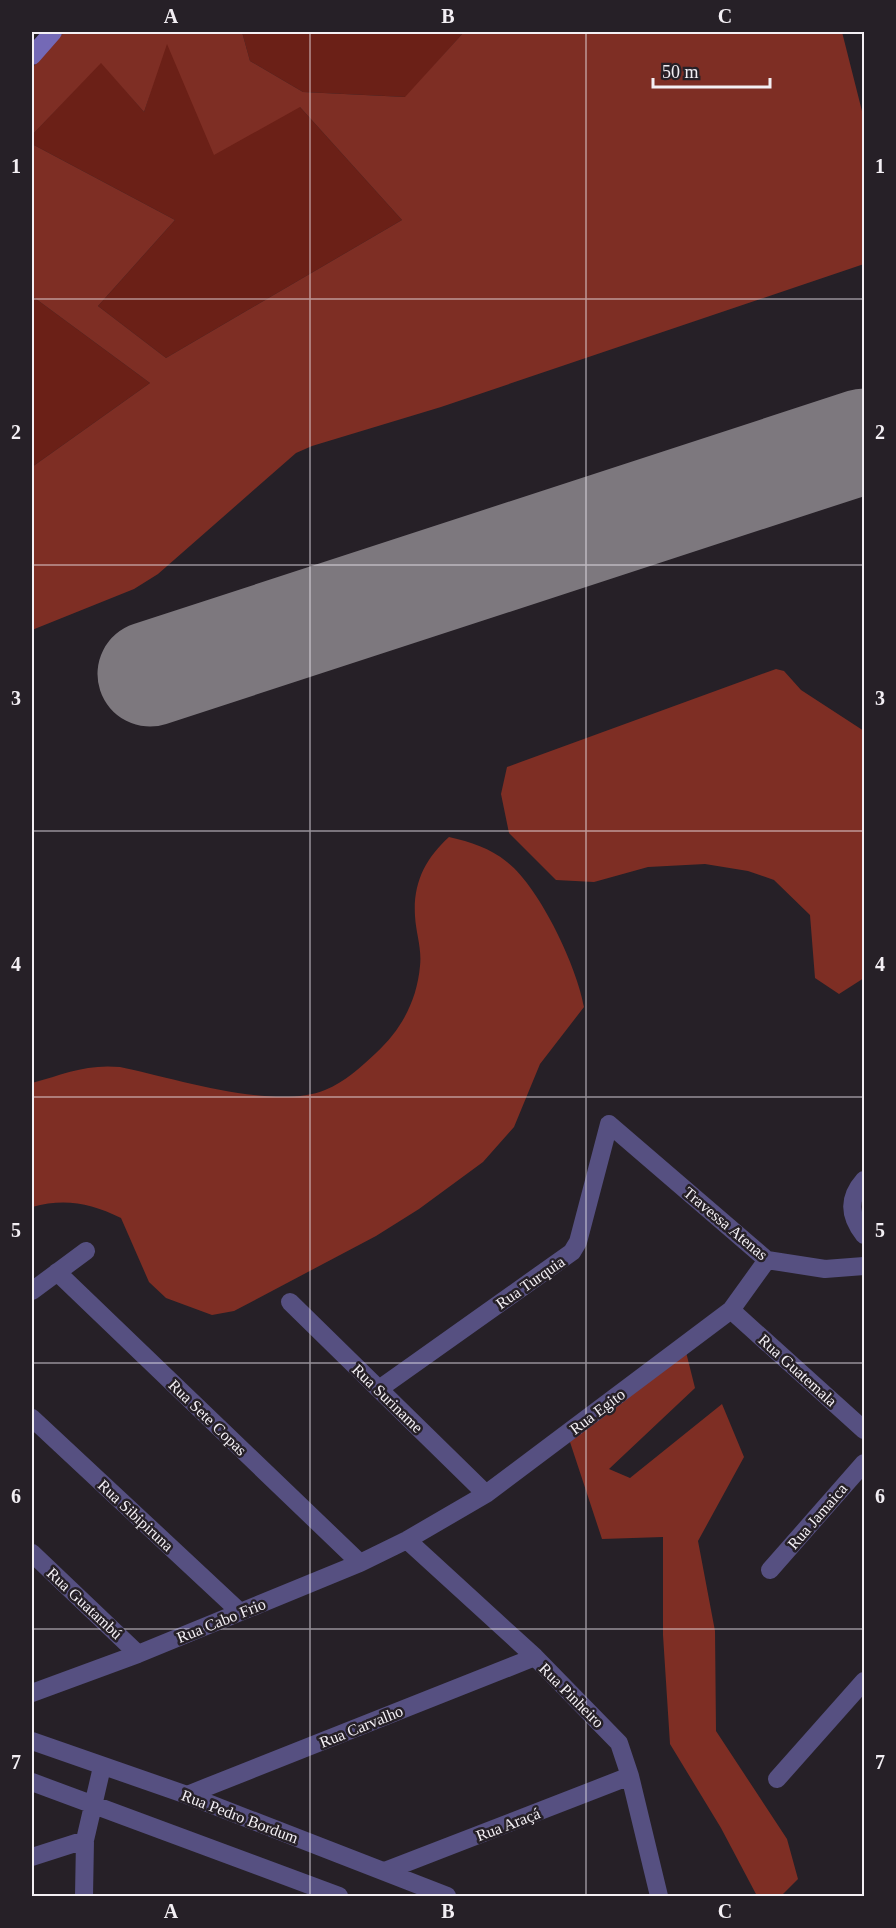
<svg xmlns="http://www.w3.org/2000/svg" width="896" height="1928" font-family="'Times New Roman',serif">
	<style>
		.green { fill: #6b2017 }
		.forest { fill: #7e2e24 }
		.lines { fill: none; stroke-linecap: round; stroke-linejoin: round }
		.runway { stroke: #7d787e; stroke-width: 105 }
		.minor { stroke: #565081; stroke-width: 18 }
		.secondary { stroke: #7469b6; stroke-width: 18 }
		.grid { fill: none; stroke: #f3eff4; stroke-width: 1.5; stroke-opacity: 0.55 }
		.labels { text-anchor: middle; stroke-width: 5; stroke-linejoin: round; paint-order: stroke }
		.street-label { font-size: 16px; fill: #f3eff4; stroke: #262027 }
		.neatline { fill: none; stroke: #f3eff4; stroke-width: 2 }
		.grid-label { font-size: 20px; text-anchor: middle; font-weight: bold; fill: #f3eff4 }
	</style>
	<rect width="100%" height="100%" fill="#262027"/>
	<path class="green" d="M242,32H464L406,97L303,92L250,61Z
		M166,43L300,107L402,220L166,358L98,306L175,220L32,144V135L101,62L144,112Z
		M32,296L150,383L32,467Z"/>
	<path class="forest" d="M64,32H242L250,61L303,92L405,97L464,32H842L864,119V264L441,407L312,446L296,453L158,574L134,589L32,630V467L150,383L32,296V144L175,220L98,306L166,358L402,220L300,107L214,155L167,44L144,112L101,63L32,135V68Z
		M776,669L784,671L801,690L864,731V978L839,994L815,978L810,915L774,880L748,871L705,864L648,867L594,882L556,880L509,833L501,794L507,767Z
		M449,837C471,842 490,848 507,862C540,888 577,967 584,1007L540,1064L514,1127L483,1162L419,1209L376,1236L234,1311L212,1315L166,1298L149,1282L121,1218C90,1203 65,1198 32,1207V1083C65,1074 85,1064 120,1067C174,1078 274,1111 325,1090C345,1082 361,1067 376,1053C402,1029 417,1000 420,966C422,948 416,934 415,916C413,883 425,859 449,837Z
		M686,1352L695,1388L609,1469L630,1478L722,1404L744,1457L698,1541L715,1631L716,1731L787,1839L798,1879L781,1896H757L721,1828L670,1744L663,1635V1537L602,1539L568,1436Z"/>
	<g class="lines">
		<path class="runway" d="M150,674L864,441"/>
		<path class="minor" d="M864,1180C848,1198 849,1216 864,1235
			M57,1272L360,1563
			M32,1291L86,1251
			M290,1302L486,1494
			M731,1310L864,1430
			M379,1389L572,1252L578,1242L609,1124L767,1260L825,1269L864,1266
			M32,1418L240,1612
			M407,1540L535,1657L619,1743L630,1776L659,1896
			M32,1553L138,1654
			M770,1570L864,1463
			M32,1693L138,1654L360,1563L407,1540L486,1494L731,1310L767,1260
			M32,1741L187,1795L447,1896
			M777,1779L864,1681
			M32,1782L339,1896
			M187,1795L535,1657
			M32,1857L85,1840
			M385,1871L630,1776
			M84,1896L85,1840L102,1767"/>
		<path class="secondary" d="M32,56L53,32"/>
	</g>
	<path class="grid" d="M310,32V1896M586,32V1896M32,299H864M32,565H864M32,831H864M32,1097H864M32,1363H864M32,1629H864"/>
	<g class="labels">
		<g class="street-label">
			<text transform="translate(726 1223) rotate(40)" y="6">Travessa Atenas</text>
			<text transform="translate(530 1282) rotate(-35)" y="6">Rua Turquia</text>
			<text transform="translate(798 1370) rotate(42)" y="6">Rua Guatemala</text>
			<text transform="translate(388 1398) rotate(44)" y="6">Rua Suriname</text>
			<text transform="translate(597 1411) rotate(-37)" y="6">Rua Egito</text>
			<text transform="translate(208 1417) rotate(44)" y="6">Rua Sete Copas</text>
			<text transform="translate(136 1515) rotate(43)" y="6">Rua Sibipiruna</text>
			<text transform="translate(817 1516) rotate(-49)" y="6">Rua Jamaica</text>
			<text transform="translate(85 1603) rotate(43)" y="6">Rua Guatambú</text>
			<text transform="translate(221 1620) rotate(-22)" y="6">Rua Cabo Frio</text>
			<text transform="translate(572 1695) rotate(45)" y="6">Rua Pinheiro</text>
			<text transform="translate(361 1726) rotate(-22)" y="6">Rua Carvalho</text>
			<text transform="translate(240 1816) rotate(21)" y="6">Rua Pedro Bordum</text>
			<text transform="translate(508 1824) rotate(-21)" y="6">Rua Araçá</text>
		</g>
	</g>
	<rect width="896" height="1928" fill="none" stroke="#262027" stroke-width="66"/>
	<path d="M653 78v9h117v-9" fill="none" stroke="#f3eff4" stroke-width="3"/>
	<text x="662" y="78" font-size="18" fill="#f3eff4" stroke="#262027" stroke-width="4.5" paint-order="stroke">50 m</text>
	<rect x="33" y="33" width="830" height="1862" class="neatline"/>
	<g class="grid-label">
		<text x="171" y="23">A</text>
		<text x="448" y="23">B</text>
		<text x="725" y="23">C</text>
		<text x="16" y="173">1</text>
		<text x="880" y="173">1</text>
		<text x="16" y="439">2</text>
		<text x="880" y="439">2</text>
		<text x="16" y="705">3</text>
		<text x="880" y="705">3</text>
		<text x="16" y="971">4</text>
		<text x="880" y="971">4</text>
		<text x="16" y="1237">5</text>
		<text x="880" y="1237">5</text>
		<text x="16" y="1503">6</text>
		<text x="880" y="1503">6</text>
		<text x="16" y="1769">7</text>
		<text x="880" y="1769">7</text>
		<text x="171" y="1918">A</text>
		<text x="448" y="1918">B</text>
		<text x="725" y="1918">C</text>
	</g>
</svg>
